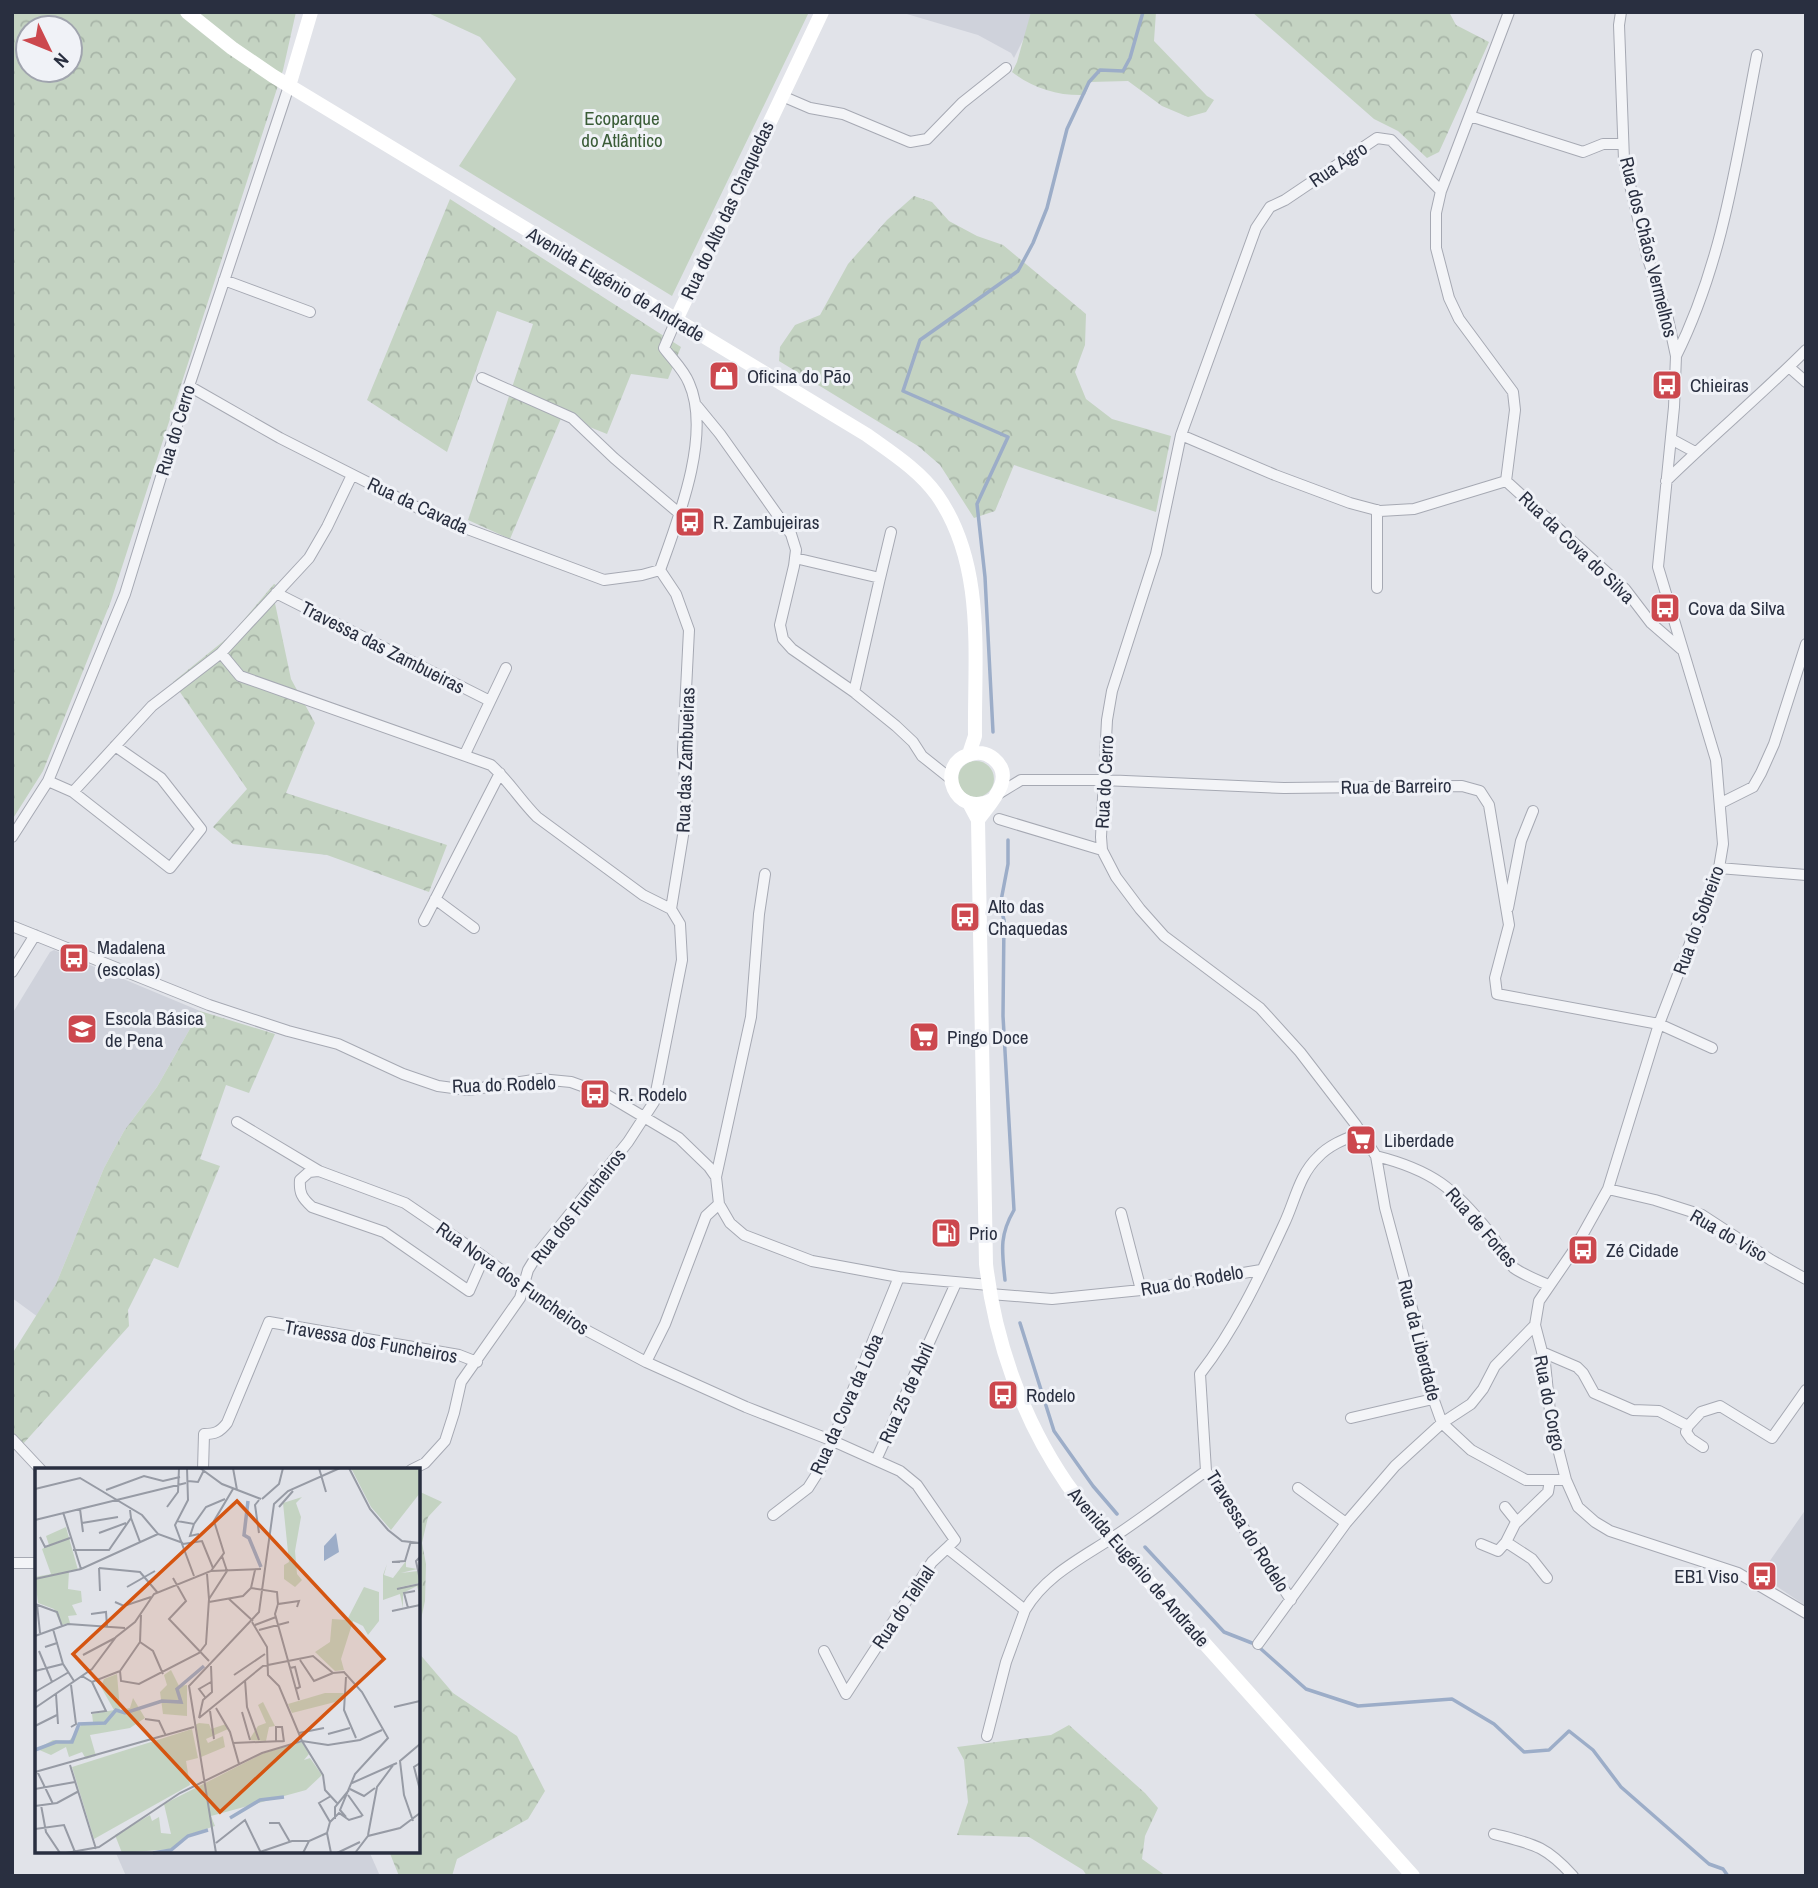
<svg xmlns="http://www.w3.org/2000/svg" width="1818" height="1888" font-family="'Archivo Narrow',sans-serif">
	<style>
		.built { fill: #cfd2db }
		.green { fill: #c4d3c2 }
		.forest { fill: url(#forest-crowns); fill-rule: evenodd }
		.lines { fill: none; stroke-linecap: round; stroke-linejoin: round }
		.stream { stroke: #9cadc8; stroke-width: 3.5 }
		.street-casing { stroke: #a6a9b3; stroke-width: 12 }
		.street { stroke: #f3f4f7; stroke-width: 10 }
		.secondary { stroke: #fff; stroke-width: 14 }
		.labels { text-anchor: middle; stroke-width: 6; stroke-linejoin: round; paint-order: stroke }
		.park-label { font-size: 19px; fill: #3a5c37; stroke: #f0f2f7 }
		.street-label { font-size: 19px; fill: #292f40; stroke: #f0f2f7 }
		.poi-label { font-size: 19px; fill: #292f40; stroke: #f0f2f7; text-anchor: start }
		.inset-river { fill: none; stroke: #9cadc8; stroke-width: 3.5 }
		.inset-road { fill: none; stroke: #979ba5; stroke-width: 2 }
		.view { fill: #d55511; fill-opacity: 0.15; stroke: #d55511; stroke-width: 3.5 }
		.inset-edge { fill: none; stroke: #292f40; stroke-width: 3.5 }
	</style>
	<defs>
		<pattern id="forest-crowns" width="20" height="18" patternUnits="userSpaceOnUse" patternTransform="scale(1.75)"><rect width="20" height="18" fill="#c4d3c2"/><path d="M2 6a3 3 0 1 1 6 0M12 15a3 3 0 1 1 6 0" fill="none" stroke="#a8b5a8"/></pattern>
	</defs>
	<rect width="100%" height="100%" fill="#e1e3e9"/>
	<path class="built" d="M900,12H1037L1014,58L1011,53L978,35Z
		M54,950L200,1011L157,1087L124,1131L104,1168L56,1284L38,1317L12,1298V1014L50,952Z
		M1806,1509V1606L1760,1575Z
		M115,1851H369L380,1876H126Z"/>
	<path class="green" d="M426,12H809L672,296L459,166L516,79L480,37Z
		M958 779a18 18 0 1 1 36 0a18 18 0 1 1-36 0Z"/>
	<path class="forest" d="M12,12H296L283,70L111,601L43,771L12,820ZM28,28H70V70H28Z
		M1031,12H1156L1154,41L1207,96L1214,100L1206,112L1188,117L1162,106L1128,81L1090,82L1085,95C1058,96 1033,88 1012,72L1017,62Z
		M1252,12H1449L1456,25L1489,42L1439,152L1427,158L1398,131L1374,119Z
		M914,196L932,202L949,221L977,236L1003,245L1086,314L1085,345L1075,372L1086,399L1112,419L1171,436L1156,512L1014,465L995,511L974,518L940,465L918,446L779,361L780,347L795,325L820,315L848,264L887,220Z
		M450,199L681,347L668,379L631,374L607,434L562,416L510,539L468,520L533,324L497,311L447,452L367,400Z
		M274,584L276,585L272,589L291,679L315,723L286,793L447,845L429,892L327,855L233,844L213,827L247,789L173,682L231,635Z
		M200,1011L275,1034L249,1093L226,1085L200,1159L220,1166L178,1268L154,1258L128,1310L129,1326L23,1444L12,1433V1354L56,1284L104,1168L124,1131L157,1087Z
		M418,1491L442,1502L428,1517L422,1543L426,1564L425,1601L418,1633Z
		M418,1652L453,1693L517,1736L545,1791L528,1819L457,1859L452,1876H399L389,1851H418Z
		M1069,1725L1145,1793L1158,1808L1145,1836L1142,1859L1166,1876H1087L1083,1870L1029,1837L957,1835L968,1802L964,1760L957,1747L1051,1735Z"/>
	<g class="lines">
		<path class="stream" d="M993,732L985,577L977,504L1008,437L903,391L920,340L1018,271L1033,243L1047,208L1067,129L1089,82L1100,70L1123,71L1130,58L1143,12
			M1005,1280C1002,1251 999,1236 1014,1210L1003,1016L1004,920L1000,906L1008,864V840
			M1020,1323L1054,1431L1093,1486L1117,1514
			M1145,1547L1224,1632L1252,1643
			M1261,1649L1306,1689L1358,1706L1452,1699L1494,1724L1524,1752L1549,1750L1569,1731L1593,1750L1621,1787L1709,1864L1723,1869L1728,1876"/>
		<g class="street-casing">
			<path id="street" d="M1509,12L1441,191L1391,140L1377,138L1285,200L1270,207L1256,228L1181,435L1156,554L1112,691L1107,720L1101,837L1102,850L1116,877L1140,909L1164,936L1260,1008L1300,1052L1356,1125L1376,1156L1385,1208L1417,1327L1427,1381L1442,1423L1471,1450L1526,1480H1566
				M1621,12L1619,25L1624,160L1647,256L1668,319L1676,356L1674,407L1658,567L1716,760L1723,844L1719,868L1659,1024L1608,1189L1574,1250L1539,1301L1535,1325L1545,1363L1551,1421L1566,1480L1578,1507L1595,1522L1610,1531L1738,1573L1806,1613
				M782,96L810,108L843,114L910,142L927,139L962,103L1006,68
				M1470,116L1583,152L1603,144H1623
				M1441,191L1436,213V248L1449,298L1459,319L1513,392L1515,410L1506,481
				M224,280L310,312
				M1676,356C1723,262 1737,157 1757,55
				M1789,367L1806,382
				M482,378L572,418L614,458L680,514
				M189,386L280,438L438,518L604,580L642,575L660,570
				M697,406L720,434L791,534L796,550L794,566L780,625L783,639L792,649L854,692L896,726L913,742L922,756L951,779
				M1181,435L1275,475L1350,503L1380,511L1414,509L1506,481L1625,589L1651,623L1681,649
				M1671,439L1695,452
				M1666,481C1712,436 1761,395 1806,350
				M1377,510V588
				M795,558L880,578L854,692
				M660,570C678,520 712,434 689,383C684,370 672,359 664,348L676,320
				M880,578L891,532
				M276,593L490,701
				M221,653L240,676L491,765C509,781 520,800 537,817L643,895L671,909
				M465,754L506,668
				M48,781L73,792L170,868L201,829L161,778L115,746
				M73,792L152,706L221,653L309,558L327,527L352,475
				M998,794L1021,780H1103L1284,788L1462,786L1480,791L1489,805L1509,925L1495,978L1497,994L1659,1024L1712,1048
				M1721,803L1753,787L1761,773L1774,744L1806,644
				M999,819L1102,850
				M12,837L48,781L125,594L189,386L289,86
				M1719,868L1806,875
				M435,899L474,928
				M1508,908L1521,841L1533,811
				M424,921L500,773
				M12,926L209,1005L288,1031L338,1044L403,1074L438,1086L468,1090L540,1079L571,1082L607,1095L679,1138L709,1167L716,1177L719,1204L730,1223L744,1235L812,1261L899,1277L989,1285
				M12,972L35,935
				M237,1122L319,1171L405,1203L484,1257L567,1320L646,1362L746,1407L833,1441L900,1471L917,1485L955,1540L947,1548
				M1376,1156C1432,1170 1454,1188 1490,1233C1499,1244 1503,1258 1514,1268C1524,1275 1537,1280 1548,1285
				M318,1171L309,1172L300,1180C299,1193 302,1198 312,1207L384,1232L469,1291L484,1257
				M716,1177L751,1017L759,914L765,874
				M1608,1189L1655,1200L1702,1215L1771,1260L1806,1279
				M1121,1213L1141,1290
				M990,1294L1052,1299L1141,1290L1261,1270
				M1542,1352L1577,1367L1583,1373L1594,1393L1633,1410L1659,1411L1688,1426L1701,1412L1720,1406L1772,1438L1806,1390
				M646,1362L665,1324L706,1216L719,1204
				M1351,1418L1433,1399
				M1688,1426L1686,1432L1691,1439L1703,1447
				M12,1439L41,1470
				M876,1460L956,1283
				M203,1470L204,1434C215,1434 220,1432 227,1423L269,1322L459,1355L477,1362
				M411,1470L425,1463L445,1441L454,1413L461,1382L520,1298L528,1270L539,1252L628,1142L654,1102L682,960L680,924L671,909L687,811L683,750L689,630L676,594L660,570
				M1298,1488L1346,1523
				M1505,1507L1517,1522
				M773,1515L808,1488L822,1466L899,1277
				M1481,1544L1498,1551L1506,1542
				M12,1563H37
				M1547,1578L1532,1559L1506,1542L1515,1524L1548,1492L1550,1480
				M1291,1600L1206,1471L1200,1374C1235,1329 1260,1276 1284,1224C1295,1201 1299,1175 1318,1157C1329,1145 1345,1139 1360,1133
				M1258,1644L1346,1523L1395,1466L1442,1423L1471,1404L1483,1389L1495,1366L1535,1325
				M824,1651L846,1694L932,1562L947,1548L1025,1610C1045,1576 1080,1559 1112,1538C1144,1517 1175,1493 1206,1471
				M987,1736L1006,1662L1025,1610
				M1494,1834C1533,1844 1545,1845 1573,1876"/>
		</g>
		<use href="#street" class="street"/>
		<path class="secondary" d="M187,12L232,48L273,76L867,435C892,453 919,470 937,495C986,565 974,656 975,736L969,754
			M289,86L311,12
			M676,320L822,12
			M969,803L978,820L986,1264C995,1342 1023,1420 1067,1484C1081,1503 1096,1521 1111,1539L1413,1876
			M978,820C989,804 1017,778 994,759C987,753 977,751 968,755C935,766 955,819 992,800"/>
	</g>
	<defs>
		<g id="shop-square" transform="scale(1.575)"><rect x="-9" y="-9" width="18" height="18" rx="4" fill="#cc484e" stroke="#f0f2f7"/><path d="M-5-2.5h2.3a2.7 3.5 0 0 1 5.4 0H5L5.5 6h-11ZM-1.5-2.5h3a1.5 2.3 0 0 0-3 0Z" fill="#fff"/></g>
		<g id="bus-square" transform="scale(1.575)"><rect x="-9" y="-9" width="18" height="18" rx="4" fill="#cc484e" stroke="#f0f2f7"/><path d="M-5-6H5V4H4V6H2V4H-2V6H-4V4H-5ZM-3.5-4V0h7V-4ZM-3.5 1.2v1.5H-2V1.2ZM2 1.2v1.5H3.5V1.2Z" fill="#fff"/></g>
		<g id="school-square" transform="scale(1.575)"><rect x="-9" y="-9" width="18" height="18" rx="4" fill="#cc484e" stroke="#f0f2f7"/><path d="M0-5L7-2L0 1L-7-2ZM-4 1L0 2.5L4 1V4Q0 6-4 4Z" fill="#fff"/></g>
		<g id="supermarket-square" transform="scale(1.575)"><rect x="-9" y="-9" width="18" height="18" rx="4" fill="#cc484e" stroke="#f0f2f7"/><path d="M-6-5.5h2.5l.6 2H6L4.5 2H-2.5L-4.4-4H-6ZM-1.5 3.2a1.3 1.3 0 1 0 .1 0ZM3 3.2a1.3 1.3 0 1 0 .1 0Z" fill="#fff"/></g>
		<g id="fuel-square" transform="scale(1.575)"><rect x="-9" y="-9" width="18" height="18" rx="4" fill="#cc484e" stroke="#f0f2f7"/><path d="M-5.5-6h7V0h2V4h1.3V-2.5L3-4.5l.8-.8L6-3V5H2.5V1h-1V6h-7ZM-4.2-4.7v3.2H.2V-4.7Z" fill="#fff"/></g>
	</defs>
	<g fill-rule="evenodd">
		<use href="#shop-square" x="724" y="376"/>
		<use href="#bus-square" x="1667" y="385"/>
		<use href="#bus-square" x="690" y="522"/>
		<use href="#bus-square" x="1665" y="608"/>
		<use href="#bus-square" x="965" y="917"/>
		<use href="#bus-square" x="74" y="958"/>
		<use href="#school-square" x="82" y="1029"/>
		<use href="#supermarket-square" x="924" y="1037"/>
		<use href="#bus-square" x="595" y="1094"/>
		<use href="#supermarket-square" x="1361" y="1140"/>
		<use href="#fuel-square" x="946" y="1233"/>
		<use href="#bus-square" x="1583" y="1250"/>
		<use href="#bus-square" x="1003" y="1395"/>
		<use href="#bus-square" x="1762" y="1576"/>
	</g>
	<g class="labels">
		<g class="park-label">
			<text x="622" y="125">Ecoparque<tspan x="622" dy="22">do Atlântico</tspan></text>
		</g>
		<g class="street-label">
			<text transform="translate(1338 164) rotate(-34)" y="7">Rua Agro</text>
			<text transform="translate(727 210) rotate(-65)" y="7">Rua do Alto das Chaquedas</text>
			<text transform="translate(1649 247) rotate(76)" y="7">Rua dos Chãos Vermelhos</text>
			<text transform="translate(616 284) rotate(31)" y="7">Avenida Eugénio de Andrade</text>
			<text transform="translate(175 430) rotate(-73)" y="7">Rua do Cerro</text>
			<text transform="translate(418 505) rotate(25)" y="7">Rua da Cavada</text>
			<text transform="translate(1577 547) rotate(44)" y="7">Rua da Cova do Silva</text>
			<text transform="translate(383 647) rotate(27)" y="7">Travessa das Zambueiras</text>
			<text transform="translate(685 760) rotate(-88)" y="7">Rua das Zambueiras</text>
			<text transform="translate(1104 782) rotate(-87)" y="7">Rua do Cerro</text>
			<text transform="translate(1396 786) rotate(-1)" y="7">Rua de Barreiro</text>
			<text transform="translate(1698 920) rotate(-70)" y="7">Rua do Sobreiro</text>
			<text transform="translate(504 1084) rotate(-2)" y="7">Rua do Rodelo</text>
			<text transform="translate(578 1206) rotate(-52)" y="7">Rua dos Funcheiros</text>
			<text transform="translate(1482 1227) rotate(49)" y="7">Rua de Fortes</text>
			<text transform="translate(1729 1235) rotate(30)" y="7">Rua do Viso</text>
			<text transform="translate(513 1278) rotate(35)" y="7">Rua Nova dos Funcheiros</text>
			<text transform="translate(1192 1280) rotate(-10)" y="7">Rua do Rodelo</text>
			<text transform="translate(1420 1340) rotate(76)" y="7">Rua da Liberdade</text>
			<text transform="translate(371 1341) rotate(10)" y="7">Travessa dos Funcheiros</text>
			<text transform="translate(906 1393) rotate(-66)" y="7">Rua 25 de Abril</text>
			<text transform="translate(1550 1403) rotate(79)" y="7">Rua do Corgo</text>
			<text transform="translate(846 1404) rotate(-66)" y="7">Rua da Cova da Loba</text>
			<text transform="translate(1248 1531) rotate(58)" y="7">Travessa do Rodelo</text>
			<text transform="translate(1139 1567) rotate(49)" y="7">Avenida Eugénio de Andrade</text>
			<text transform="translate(903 1607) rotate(-56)" y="7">Rua do Telhal</text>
		</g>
		<g class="poi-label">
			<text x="747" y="383">Oficina do Pão</text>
			<text x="1690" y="392">Chieiras</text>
			<text x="713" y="529">R. Zambujeiras</text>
			<text x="1688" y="615">Cova da Silva</text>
			<text x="988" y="913">Alto das<tspan x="988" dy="22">Chaquedas</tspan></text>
			<text x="97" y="954">Madalena<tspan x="97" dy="22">(escolas)</tspan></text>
			<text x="105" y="1025">Escola Básica<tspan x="105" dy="22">de Pena</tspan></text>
			<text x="947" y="1044">Pingo Doce</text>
			<text x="618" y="1101">R. Rodelo</text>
			<text x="1384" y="1147">Liberdade</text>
			<text x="969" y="1240">Prio</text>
			<text x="1606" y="1257">Zé Cidade</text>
			<text x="1026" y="1402">Rodelo</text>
			<text x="1739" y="1583" text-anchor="end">EB1 Viso</text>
		</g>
	</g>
	<g transform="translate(35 1468)">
		<rect width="385" height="385" fill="#e1e3e9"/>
		<path d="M316,0H385V25L356,62L336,39ZM157,261L163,290L151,293L155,317L59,371L37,299Z" fill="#c4d3c2"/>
		<path d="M267,29L261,35L266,49L260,83L262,106L267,112L260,119L249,111V97L254,94L248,35ZM31,59L43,102L34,103L33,121L46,123L47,134L37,137L42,147L33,148L35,155L26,157L19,141L3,135L0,109L16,106L7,81L14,77L11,68ZM329,119L344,124V153L333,167L328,158L318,153L306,191L309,202L300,203L280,184L295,174L297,151L312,152ZM136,202L144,218L152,217V248L128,246L125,224L132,217L129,207ZM82,206L85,242L95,240L98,230L110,250L95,260L55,267L61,288L51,291L47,284L34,289L31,279L16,287L2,281L18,272L34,273L47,256L58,254L57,246L79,242L66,219L69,211ZM290,225H309L308,232L257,245L253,236ZM228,234L240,258L234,259L231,273L214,272L223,258L231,255L223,237ZM164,255L174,256L176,261L191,256L193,261L171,271L173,275L188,268L190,279L166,289L160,257ZM267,274L274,286L269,292L275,290L287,307L271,322L176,348L180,358L153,367L136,381L87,385L80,367L115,347L117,353L124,349L126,365L136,366L129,336L229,285Z" fill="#c4d3c2"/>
		<path d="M371,93V99L382,101L366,105L383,103L385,115L361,120L385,116V130L382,118L368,125V140L365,126L348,132V107L352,96L349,107L358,110Z" fill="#c4d3c2"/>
		<path d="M301,65L304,84L289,93V78Z" fill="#9cadc8"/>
		<path class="inset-river" d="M213,33L209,67L214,70L226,99M0,282L21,274H37L44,256L70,255L81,242L90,245L127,233L146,234L142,221L169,198M195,350L225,332L249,329M118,385L136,382L153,368L173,362"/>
		<path class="inset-road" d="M152,0L153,32L140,57L159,108M165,0L187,16L226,31M198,0L202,22M284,0L291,24M314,0L335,41L353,62L367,73L385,75M153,13L163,14L169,2M0,21L45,10L107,47L123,66L148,75M71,22L109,8L128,13L145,9M227,31L244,16L248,0M132,39L143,24L144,0M244,39L258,23M45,41L48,64M28,44L46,101M96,50L105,74M0,52L151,15M142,53L159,56L171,39L190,31M47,55L83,49M159,56L155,68L164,66M64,65L91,55M224,65L220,37L224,32M5,69L10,79L35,70M148,76L167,73L178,100M38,82H74L96,50L95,42M385,89L381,93L385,112M365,94H357L370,93L376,73M64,100L105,104L122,124M64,100L65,123M176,103L226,101M172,106L174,131M138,110L151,133L134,151L174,193M0,111L46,101L123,66M92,119L120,103M216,120L242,124L243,136L264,133L262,139M362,121L385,116M194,131L218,153M80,134L89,138L116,129M174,134L208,128L216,120L220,102M0,136L22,144L27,158M2,136L5,165M243,136L240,146L264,232M373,140L369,125L380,123M357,143L385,137M56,146L71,144L72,158M106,147L105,174L118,183L128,206M217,154L232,179L233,207L244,218L267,273L288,307L290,322L302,335M220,157L241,149M224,162L254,154M0,168L33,156L90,160M22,175L28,196M10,179L22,175L18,161M4,183L17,214M48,187L80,170M265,192L279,213L298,205M255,200L260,199L265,219L261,221M0,203L28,196L39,213M85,203L105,174M199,207L230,186M47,208L57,214L85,203L86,213L104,216L164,185L171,176L174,131L192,103L187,88M311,209L309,242L321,270M210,212L212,239L224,272M36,217L41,256L36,259M0,224L34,204M21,226L23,256M170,229L164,221L176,214M359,239L385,233M0,240L57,201L81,169L100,154L119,126L176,103L189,85L179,53L198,21M181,240L195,264L204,296M175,243L179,271M207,244L215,272M56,245L71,243L57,214M164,250L228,198L278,188L298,205L309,204L327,224L353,270L320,306L305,342L311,349M164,250L168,232L177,224L176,198M110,251L124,253L131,268M0,258L22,247M264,265L289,260M293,266L315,260M241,273V259H247L249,274M198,275L248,273M385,295L379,299L385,322M35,297L61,381M2,303L18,336M0,304L159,259M317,315L362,295M0,321L40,314M315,321L329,328L340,320M313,327L328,348M296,328L284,335L295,354L292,365L296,385M6,337L11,364L25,385M0,338L22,335L44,323M300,351V339L314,322M378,353L369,327L365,293L385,276M295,354L304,345L314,352L327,348M234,355H244L255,374M0,361L29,357L40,384M333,367L342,319L359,296M181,375L210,352L226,385M225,384L257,373H274M31,385L64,379L145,325L227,285L267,273L293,277L325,272L347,262M181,385L154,218L224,144L239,36L253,23L305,0M268,385L274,373L292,365M302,385L325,374M320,385L333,368L365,360L385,345"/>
		<path class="view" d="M202,33L349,191L185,344L38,186Z"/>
		<rect width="385" height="385" class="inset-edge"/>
	</g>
	<rect width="1818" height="1888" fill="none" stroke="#292f40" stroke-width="28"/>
	<g transform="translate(49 49) rotate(133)"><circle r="33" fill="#f0f2f7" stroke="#a0a4ae" stroke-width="2"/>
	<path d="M0-5L12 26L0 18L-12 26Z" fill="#cc484e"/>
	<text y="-10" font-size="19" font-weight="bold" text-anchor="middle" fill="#292f40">N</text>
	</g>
</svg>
